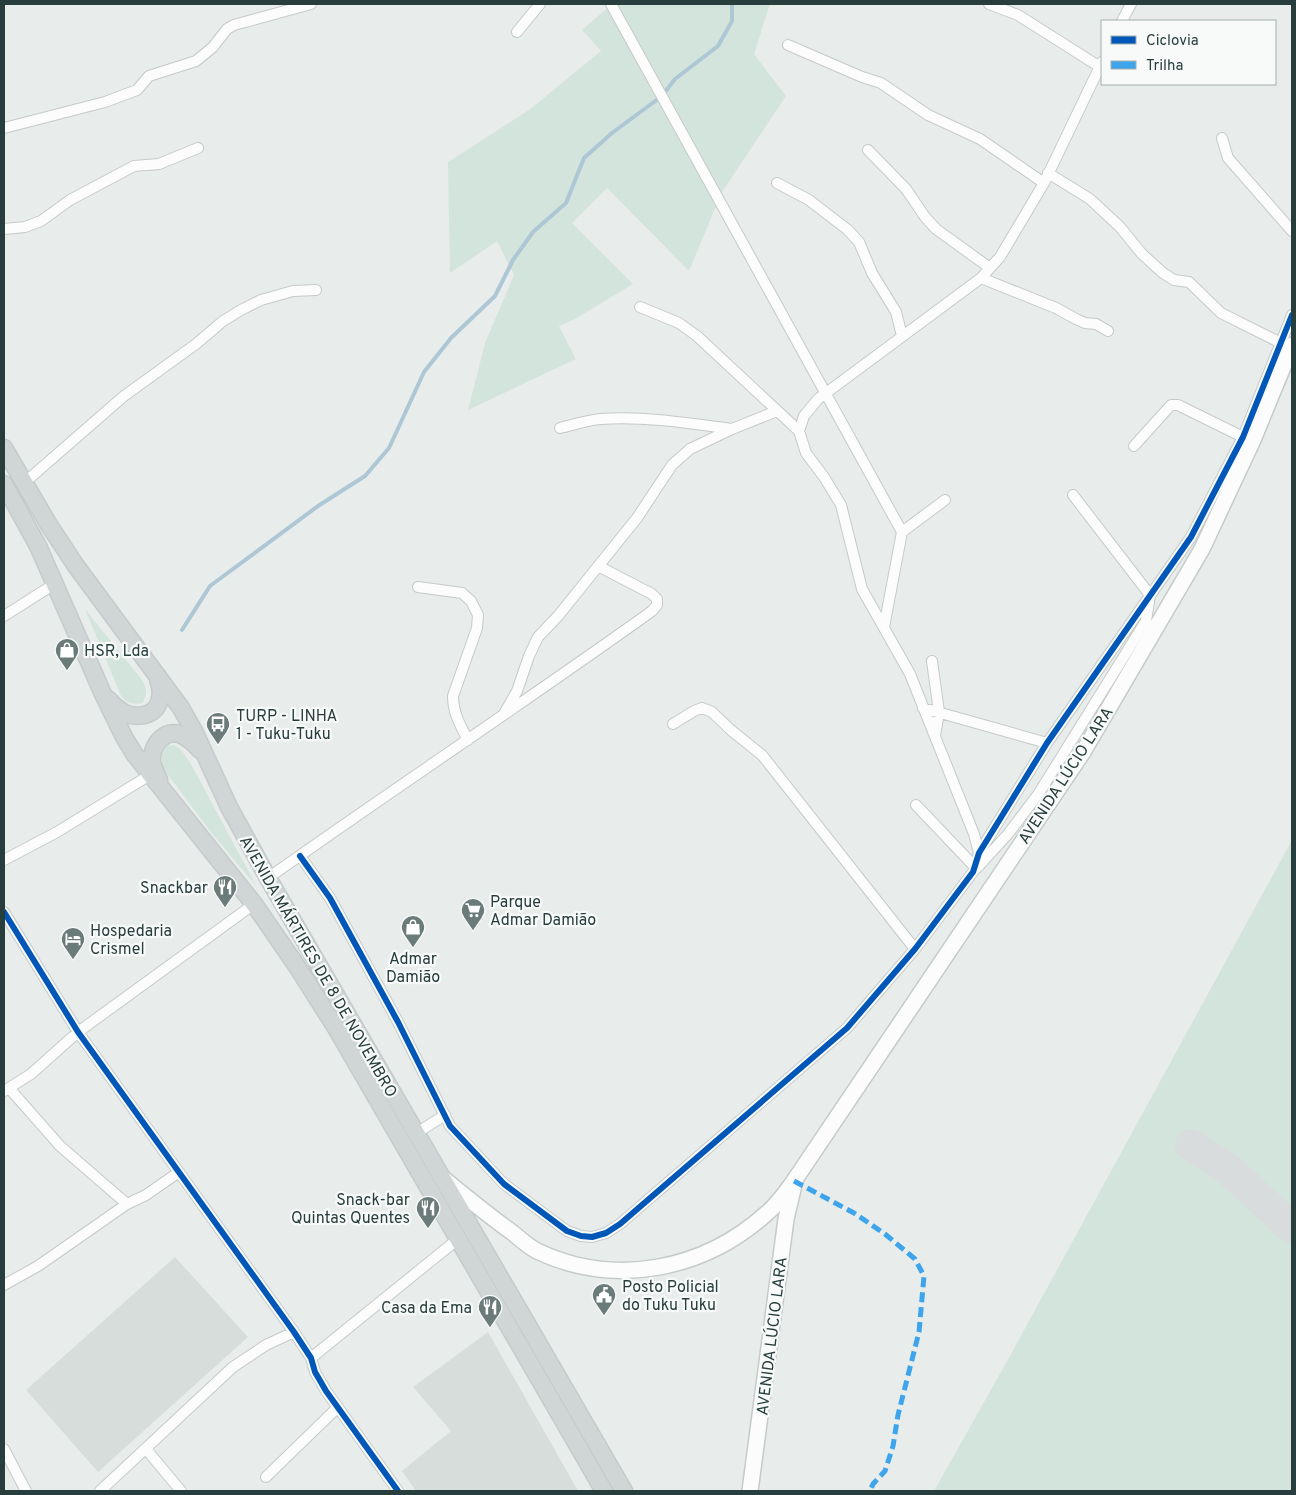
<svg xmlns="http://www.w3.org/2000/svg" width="1296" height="1495" font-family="Overpass,sans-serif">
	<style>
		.built { fill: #d7dddb }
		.green { fill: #d3e4dc }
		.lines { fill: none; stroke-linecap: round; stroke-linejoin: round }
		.stream { stroke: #aec7d5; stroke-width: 4 }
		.taxiway { stroke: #d8dcdc; stroke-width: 32 }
		.minor-casing { stroke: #c5cac8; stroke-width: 12 }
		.secondary-casing { stroke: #c5cbc9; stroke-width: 18 }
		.primary-casing { stroke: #c4cbca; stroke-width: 19 }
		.minor { stroke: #fcfcfc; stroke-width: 10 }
		.secondary { stroke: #fcfcfc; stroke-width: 15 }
		.primary { stroke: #d0d6d6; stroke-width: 16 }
		.quiet { stroke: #3ea4ec; stroke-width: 5; stroke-dasharray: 10 5; stroke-linecap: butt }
		.cycleway-casing { stroke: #f7faf9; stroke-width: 9 }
		.cycleway { stroke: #0057b8; stroke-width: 6 }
		.labels { text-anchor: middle; stroke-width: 4.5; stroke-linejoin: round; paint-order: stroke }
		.poi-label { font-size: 16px; fill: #273e3d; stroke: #f7faf9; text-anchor: start }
		.street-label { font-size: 16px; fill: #273e3d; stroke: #f7faf9 }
	</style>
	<rect width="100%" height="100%" fill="#e8edeb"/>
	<path class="built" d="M175,1257L248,1337L98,1472L26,1390Z
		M488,1332L578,1491H416L402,1471L451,1431L413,1387Z"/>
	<path class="green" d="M612,4H770L754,54L786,96L722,192L689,271L607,188L572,223L633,284L575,319L559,326L576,359L468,410L485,343L514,275L497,241L450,273L448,162L529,110L601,51L582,30Z
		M85,609L142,680C147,688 148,695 142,703C133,705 127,703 121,696Z
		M173,745C182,748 187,758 192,766L257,887L210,831L166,772L162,765L161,754L167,746Z
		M1292,840V1491H934L1011,1354Z"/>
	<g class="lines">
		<path class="stream" d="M182,630L210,586L318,506L365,476L389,448L424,372L451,338L495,296L513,260L533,232L566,203L584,158L612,133L662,96L675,79L718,46L732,21V4"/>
		<path class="taxiway" d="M1191,1145L1227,1168L1292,1228"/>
		<g class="minor-casing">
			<path id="minor" d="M611,4L902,532L884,627
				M989,4L1018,15L1100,67
				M1122,21L1131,4
				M517,32L540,4
				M788,45L862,77L881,83L928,115L980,139L1044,183
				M4,128L105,102L137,90L149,76L196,61L213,47L227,29L234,25L311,4
				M1222,138L1228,158L1292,231
				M868,150L906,189L925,217L936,229L990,268
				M1048,173L1090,199L1120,227L1142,254L1163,273L1174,280L1189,282L1221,313L1281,343
				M777,183L809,200L848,230L859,242L872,273L896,312L902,336
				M4,229L25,227L41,221L70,200L134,166L159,164L198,148
				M981,278L1056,308L1076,319L1085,323L1096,324L1108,331
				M640,307L679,323L697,336L799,431L806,453L824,477L841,505L862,589L910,674L974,834L979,853
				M560,428C573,425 587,420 601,419C644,416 688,423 731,429
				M799,431L804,416L818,399L981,278L1000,257L1044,183L1102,62
				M1134,446L1171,405H1178L1243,437
				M24,483L124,396L196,344L223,321L241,310L261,300L293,291L316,290
				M902,532L945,500
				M418,587L462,593L471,601L478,615L477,628L453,696C453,713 460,725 468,740
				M4,616L56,583
				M932,661L939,712L935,736
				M923,708L1047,743
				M504,714L517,691L529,656L538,637L558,616L637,518L672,465L690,449L732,429L777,411
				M673,724L694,711L702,708L712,712L732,731L762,755L915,949
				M916,805L975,867
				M300,856L330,898L398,1022L450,1126L504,1184L567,1231L581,1236L592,1237L606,1233L620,1224L847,1028L915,949L973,872L979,853L1047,743L1191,537L1243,437L1292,315
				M4,860L57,832L150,775
				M977,868L1008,834L1039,793L1146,621L1150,595L1073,495
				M268,878C395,788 525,702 652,611L657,605V599L652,594L598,566
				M4,912L78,1032L294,1332L311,1358L315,1372L326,1391L398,1491
				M9,1088L60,1146L127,1204
				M4,1091L31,1074L78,1032L254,904
				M415,1134L445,1115
				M4,1285L38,1266L127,1204L146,1195L179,1172
				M311,1358L458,1239
				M4,1449L26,1491
				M146,1449L181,1491
				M266,1477L338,1407
				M100,1491L233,1367L266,1345L294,1332"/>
		</g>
		<g class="secondary-casing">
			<path id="secondary" d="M444,1179C466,1197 489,1216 513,1233C520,1239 529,1247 537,1251C615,1288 704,1270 767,1213C778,1204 786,1192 794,1181L1083,752L1202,549L1253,440L1292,345
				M750,1491L786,1219L794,1185"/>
		</g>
		<g class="primary-casing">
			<path id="primary" d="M4,448L49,525L76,566L181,708L195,733L229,807L268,878L624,1491
				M4,484L38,546L103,694L124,737L135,755L254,904L296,965L336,1028L604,1491
				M108,699C112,703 115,707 120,710C132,719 154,718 159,702C163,692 159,684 157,675
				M159,780C157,774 153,768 152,762C150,744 168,725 185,737C191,740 196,746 200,750"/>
		</g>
		<use href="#minor" class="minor"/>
		<use href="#secondary" class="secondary"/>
		<use href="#primary" class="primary"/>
		<path class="quiet" d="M794,1181L854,1213L885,1234L915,1259L924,1276L919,1332L898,1415L893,1446L885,1471L873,1484L870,1491"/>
		<g class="cycleway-casing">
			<path id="cycleway" d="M300,856L330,898L398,1022L450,1126L504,1184L567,1231L581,1236L592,1237L606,1233L620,1224L847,1028L915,949L973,872L979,853L1047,743L1191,537L1243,437L1292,315
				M4,912L78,1032L294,1332L311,1358L315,1372L326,1391L398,1491"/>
		</g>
		<use href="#cycleway" class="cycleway"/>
	</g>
	<defs>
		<g id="shop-pin" transform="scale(1.25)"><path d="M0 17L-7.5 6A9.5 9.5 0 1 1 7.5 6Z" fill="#6b7b7a" stroke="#f7faf9"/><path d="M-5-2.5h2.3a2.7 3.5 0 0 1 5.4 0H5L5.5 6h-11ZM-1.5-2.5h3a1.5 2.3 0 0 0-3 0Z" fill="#fff"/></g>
		<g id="bus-pin" transform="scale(1.25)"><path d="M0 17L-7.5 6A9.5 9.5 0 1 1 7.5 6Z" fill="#6b7b7a" stroke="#f7faf9"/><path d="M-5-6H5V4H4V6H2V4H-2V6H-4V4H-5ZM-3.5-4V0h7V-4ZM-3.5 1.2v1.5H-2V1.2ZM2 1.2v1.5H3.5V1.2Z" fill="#fff"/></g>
		<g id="restaurant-pin" transform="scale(1.25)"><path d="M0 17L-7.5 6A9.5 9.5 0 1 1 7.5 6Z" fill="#6b7b7a" stroke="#f7faf9"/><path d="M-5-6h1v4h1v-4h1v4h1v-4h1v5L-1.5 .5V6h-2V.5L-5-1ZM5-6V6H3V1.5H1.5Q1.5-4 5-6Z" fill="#fff"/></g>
		<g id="supermarket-pin" transform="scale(1.25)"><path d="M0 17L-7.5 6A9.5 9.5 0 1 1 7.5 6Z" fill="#6b7b7a" stroke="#f7faf9"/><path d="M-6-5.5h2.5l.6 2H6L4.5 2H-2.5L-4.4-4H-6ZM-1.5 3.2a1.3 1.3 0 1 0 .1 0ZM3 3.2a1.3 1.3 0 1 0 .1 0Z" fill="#fff"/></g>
		<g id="hotel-pin" transform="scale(1.25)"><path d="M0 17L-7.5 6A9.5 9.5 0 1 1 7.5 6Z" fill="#6b7b7a" stroke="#f7faf9"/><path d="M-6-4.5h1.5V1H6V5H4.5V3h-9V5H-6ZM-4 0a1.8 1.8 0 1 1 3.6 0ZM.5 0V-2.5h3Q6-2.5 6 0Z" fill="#fff"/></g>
		<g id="civic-pin" transform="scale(1.25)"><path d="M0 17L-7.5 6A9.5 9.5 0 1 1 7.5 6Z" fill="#6b7b7a" stroke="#f7faf9"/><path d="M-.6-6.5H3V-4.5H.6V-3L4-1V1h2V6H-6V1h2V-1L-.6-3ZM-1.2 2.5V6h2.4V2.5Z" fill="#fff"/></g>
	</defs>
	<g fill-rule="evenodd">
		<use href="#shop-pin" x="67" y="650"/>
		<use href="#bus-pin" x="218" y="724"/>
		<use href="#restaurant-pin" x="225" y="887"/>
		<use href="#supermarket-pin" x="473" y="910"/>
		<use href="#shop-pin" x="413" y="927"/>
		<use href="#hotel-pin" x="73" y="939"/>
		<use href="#restaurant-pin" x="428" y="1208"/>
		<use href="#civic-pin" x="604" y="1295"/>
		<use href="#restaurant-pin" x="490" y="1307"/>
	</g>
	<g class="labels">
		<g class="poi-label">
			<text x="84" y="656">HSR, Lda</text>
			<text x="236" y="721">TURP - LINHA<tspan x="236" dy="18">1 - Tuku-Tuku</tspan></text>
			<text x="208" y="893" text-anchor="end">Snackbar</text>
			<text x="490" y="907">Parque<tspan x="490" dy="18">Admar Damião</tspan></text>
			<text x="90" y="936">Hospedaria<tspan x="90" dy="18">Crismel</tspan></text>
			<text x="413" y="964" text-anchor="middle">Admar<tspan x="413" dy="18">Damião</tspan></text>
			<text x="410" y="1205" text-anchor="end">Snack-bar<tspan x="410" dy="18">Quintas Quentes</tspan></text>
			<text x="622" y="1292">Posto Policial<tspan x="622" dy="18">do Tuku Tuku</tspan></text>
			<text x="472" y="1313" text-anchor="end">Casa da Ema</text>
		</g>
		<g class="street-label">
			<text transform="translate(1065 775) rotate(-57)" y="6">AVENIDA LÚCIO LARA</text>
			<text transform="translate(319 966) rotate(60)" y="6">AVENIDA MÁRTIRES DE 8 DE NOVEMBRO</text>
			<text transform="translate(771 1336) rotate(-83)" y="6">AVENIDA LÚCIO LARA</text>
		</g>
	</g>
	<rect width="1296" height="1495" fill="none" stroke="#273e3d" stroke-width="10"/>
	<rect x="1101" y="20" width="175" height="65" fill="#f7faf9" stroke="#a4afae"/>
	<rect x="1111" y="36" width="25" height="8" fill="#0057b8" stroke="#a4afae"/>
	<text x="1146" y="45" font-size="15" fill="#273e3d">Ciclovia</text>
	<rect x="1111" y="61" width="25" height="8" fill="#3ea4ec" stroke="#a4afae"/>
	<text x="1146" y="70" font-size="15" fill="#273e3d">Trilha</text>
</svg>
